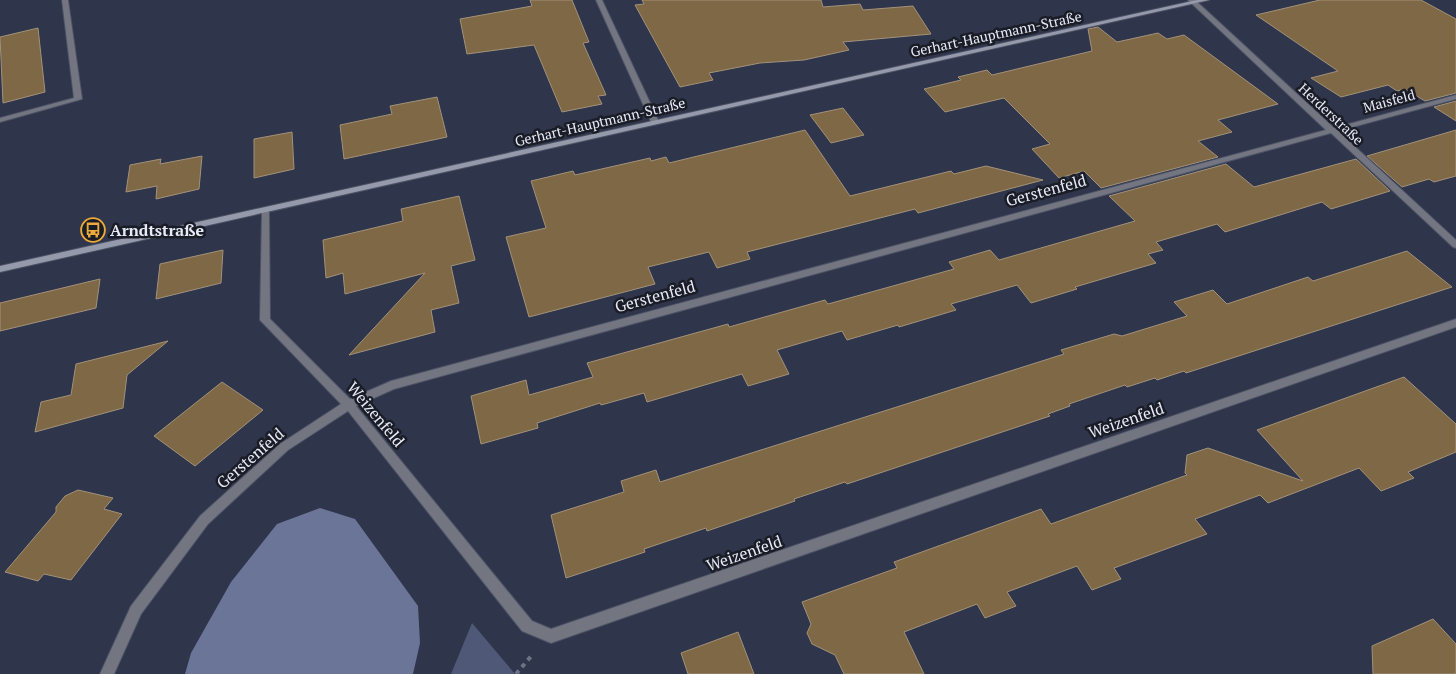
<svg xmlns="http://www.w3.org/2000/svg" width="1456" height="674" font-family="'PT Serif',serif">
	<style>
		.green { fill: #505877 }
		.water { fill: #6b7598 }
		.building { fill: #7f6846; stroke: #a2927b }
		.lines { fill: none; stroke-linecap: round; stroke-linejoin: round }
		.lane-casing { stroke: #4c5266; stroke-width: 2 }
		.street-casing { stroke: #4c5266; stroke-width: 2 }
		.secondary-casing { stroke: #4c5266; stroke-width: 2 }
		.path { stroke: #6d7285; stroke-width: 4; stroke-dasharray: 4.5 4.5; stroke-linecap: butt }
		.lane { fill: #737681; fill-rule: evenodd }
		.street { fill: #737681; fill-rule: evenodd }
		.secondary { fill: #959aab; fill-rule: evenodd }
		.labels { text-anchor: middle; stroke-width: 5; stroke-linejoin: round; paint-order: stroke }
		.far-street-label { font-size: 14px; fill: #e7ebf8; stroke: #1a1d26 }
		.street-label { font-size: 16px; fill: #e7ebf8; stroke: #1a1d26 }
		.poi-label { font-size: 16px; font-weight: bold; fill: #e7ebf8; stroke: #1a1d26; text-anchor: start }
	</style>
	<rect width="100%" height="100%" fill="#2f354a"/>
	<path class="green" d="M472,623L515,674H451Z"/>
	<path class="water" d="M320,508L355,519L418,606L420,643L413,674H185L191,653L231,582L277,524Z"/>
	<path class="building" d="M530,0H572L589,42L583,43L606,95L598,96L602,104L562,112L534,45L467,54L460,19L532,6Z
		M642,0H821L823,7L860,4L863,10L913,6L931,34L843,42L849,50L804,60L760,63L709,73L713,80L680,87L635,5L644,4Z
		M1320,0H1421L1456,19V93L1425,101L1405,89L1397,91L1388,85L1341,97L1311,78L1338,71L1256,15Z
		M1098,27L1117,42L1158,33L1167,39L1184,35L1278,104L1218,120L1232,132L1198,141L1218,157L1101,188L1084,171L1059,178L1032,149L1050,144L1004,98L945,112L924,89L961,80L958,77L987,70L992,75L1092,51L1088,29Z
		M38,28L45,92L3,103L0,37Z
		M437,97L447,137L344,159L340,125L392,114L390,106Z
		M1456,101V121L1434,107Z
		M843,108L864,135L831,143L810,115Z
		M805,130L850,196L951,171L954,174L986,166L1043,180L918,213L915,209L747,252L750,259L717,268L709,252L648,267L655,284L529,317L506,237L546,228L531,181L573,171L575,175L650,158L651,161L666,157L669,163Z
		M1456,130V176L1434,182L1429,179L1402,187L1367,156Z
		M292,132L294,169L254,178V139Z
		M202,156L199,189L156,199L157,186L126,192L130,165L161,159L160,164Z
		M1356,159L1390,191L1331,209L1322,202L1225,232L1217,224L1156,242L1163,250L1148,254L1156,263L1075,287L1077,289L1031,303L1017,285L951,304L956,310L899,327L898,325L847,340L842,331L777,350L789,374L748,386L742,374L647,402L644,393L601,405L600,403L537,423L538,428L481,444L471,396L526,380L529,395L593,377L587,363L728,324L729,327L825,300L828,304L954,269L949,262L990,250L999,260L1135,221L1109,196L1226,164L1254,187Z
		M459,196L475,260L451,266L459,303L431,310L435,332L349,355L425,273L345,294L343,273L326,278L323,240L403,221L401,209Z
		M223,250L221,283L156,299L160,264Z
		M1407,251L1452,287L1186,373L1184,371L1157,380L1155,378L1127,387L1125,385L1069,404L1070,406L1048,414L1050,416L847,484L845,482L794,499L795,501L707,531L706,528L644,549L645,552L566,578L551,515L624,492L621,481L656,470L660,482L1064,354L1061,350L1114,334L1122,336L1187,316L1174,302L1213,290L1227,304L1308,277L1313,281Z
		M100,279L96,308L0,331V303Z
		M168,341L127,375L123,408L35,432L41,402L71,395L76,364Z
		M1404,377L1456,424V452L1408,472L1414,478L1381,491L1359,468L1268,503L1260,495L1195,519L1207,534L1114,568L1121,579L1092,590L1077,566L1007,592L1016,606L985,618L977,604L904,632L924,674H844L835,655L812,644L807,633L811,624L802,602L897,568L894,562L1041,509L1051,524L1187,475L1185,473L1187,455L1208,448L1303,481L1257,430Z
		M222,382L263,410L195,466L154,436Z
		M78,490L113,498L104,509L122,514L71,580L44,574L38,581L5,572L56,512V507L65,496Z
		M1433,619L1456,644V674H1373L1372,646Z
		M738,632L754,674H688L681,653Z"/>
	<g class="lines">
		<g class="lane-casing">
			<path id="lane" d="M62,0H68L82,99L0,122V118L74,98Z"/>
		</g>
		<g class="street-casing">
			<path id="street" d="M596,0H602L659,122L658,124H652L651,122Z
				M1188,0H1195L1334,128L1456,95V99L1338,131L1456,240V248L1453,247L1331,133L394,389L356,406L532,621L551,629L1456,319V327L551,643L522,631L348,411L288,450L208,524L141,614L114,674H100L131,606L200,516L280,444L341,404L260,320L262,209H268L269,211L270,319L350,399L391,381L1326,130Z"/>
		</g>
		<g class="secondary-casing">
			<path id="secondary" d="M1197,0H1209L0,272V266Z"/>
		</g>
		<path class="path" d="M516,674L533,654"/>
		<use href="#lane" class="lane"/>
		<use href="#street" class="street"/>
		<use href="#secondary" class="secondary"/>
	</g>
	<defs>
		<g id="bus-ring" transform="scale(1.25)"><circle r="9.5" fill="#1a1d26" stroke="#ebaa39" stroke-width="1.5"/><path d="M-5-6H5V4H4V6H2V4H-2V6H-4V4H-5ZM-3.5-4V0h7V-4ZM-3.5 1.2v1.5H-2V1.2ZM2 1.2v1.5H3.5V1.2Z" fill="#ebaa39"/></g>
	</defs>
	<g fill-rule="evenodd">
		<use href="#bus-ring" x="93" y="230"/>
	</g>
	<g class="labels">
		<g class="far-street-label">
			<text transform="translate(996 34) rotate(-12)" y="5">Gerhart-Hauptmann-Straße</text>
			<text transform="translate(1389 101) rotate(-15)" y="5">Maisfeld</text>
			<text transform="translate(1331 114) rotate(43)" y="5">Herderstraße</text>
			<text transform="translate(600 122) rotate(-13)" y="5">Gerhart-Hauptmann-Straße</text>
		</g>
		<g class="street-label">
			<text transform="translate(1046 190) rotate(-15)" y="6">Gerstenfeld</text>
			<text transform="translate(655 296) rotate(-15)" y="6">Gerstenfeld</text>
			<text transform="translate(376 414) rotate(50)" y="6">Weizenfeld</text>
			<text transform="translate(1126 420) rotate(-19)" y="6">Weizenfeld</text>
			<text transform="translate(250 458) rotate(-41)" y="6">Gerstenfeld</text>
			<text transform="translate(744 553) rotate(-19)" y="6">Weizenfeld</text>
		</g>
		<g class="poi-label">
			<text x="110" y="236">Arndtstraße</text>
		</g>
	</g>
</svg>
